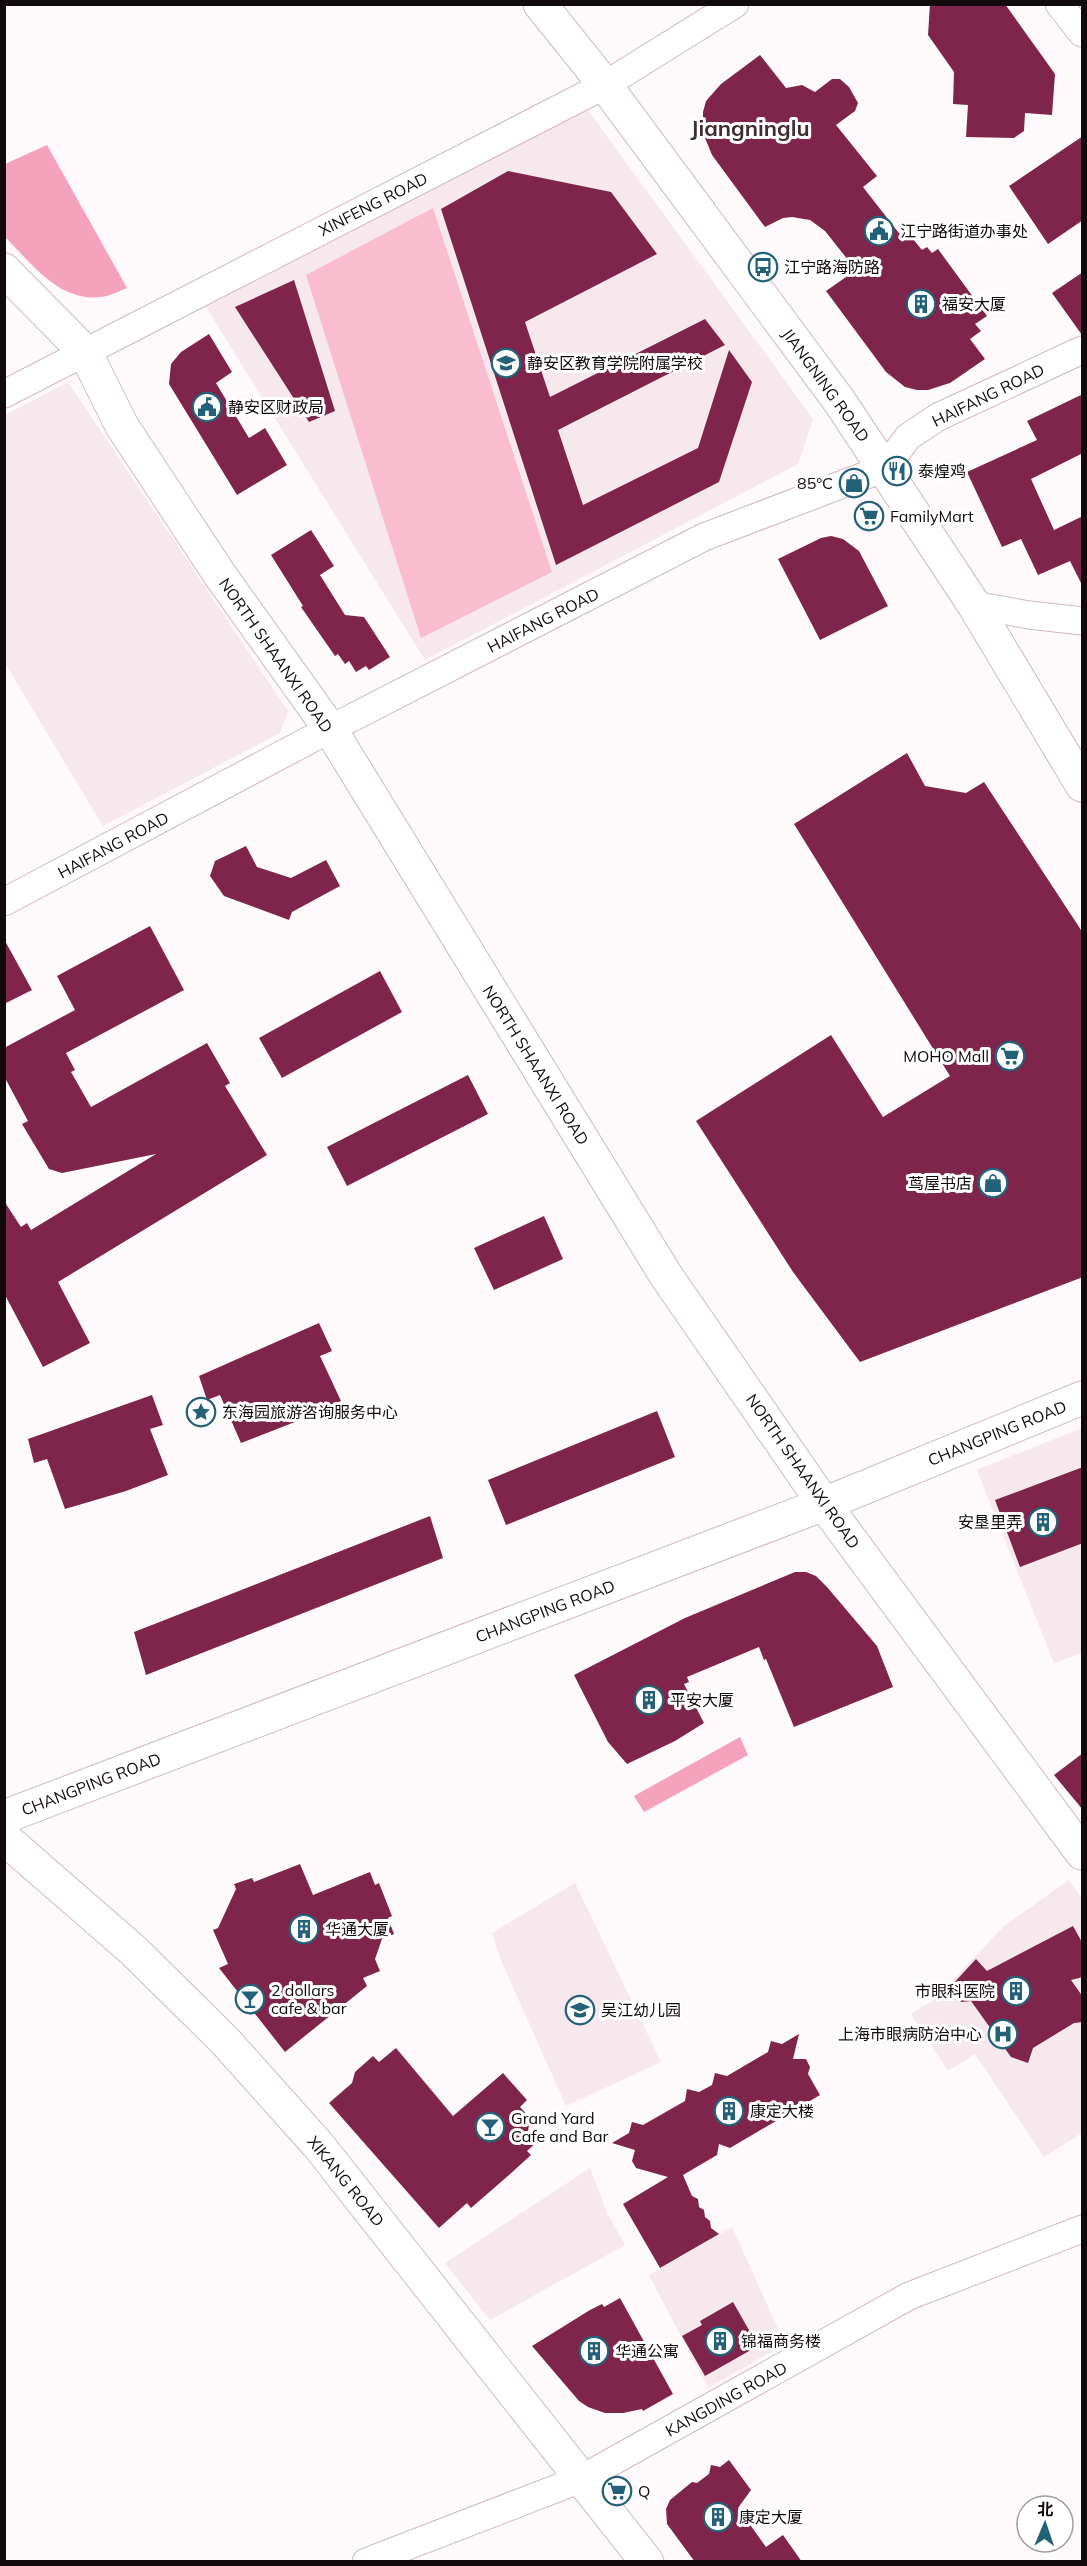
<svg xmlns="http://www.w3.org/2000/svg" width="1087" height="2566" font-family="Mulish,'Noto Sans SC',sans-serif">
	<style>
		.built { fill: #f6e8ec }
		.green { fill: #fabccf }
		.forest { fill: #f5a2bc }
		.building { fill: #7f254b }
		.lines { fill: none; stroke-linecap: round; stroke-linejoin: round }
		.street-casing { stroke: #d1b9c0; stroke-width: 29 }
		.secondary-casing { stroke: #d1b9c0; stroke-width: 35 }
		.street { stroke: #fff; stroke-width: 27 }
		.secondary { stroke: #fff; stroke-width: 33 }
		.labels { text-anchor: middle; stroke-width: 6; stroke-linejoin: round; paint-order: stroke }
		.street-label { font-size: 16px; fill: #110a0c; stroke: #fff }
		.poi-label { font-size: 16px; fill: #110a0c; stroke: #fff; text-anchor: start }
		.district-label { font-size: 22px; font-weight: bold; fill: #3f2d32; stroke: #fff }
	</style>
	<rect width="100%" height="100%" fill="#fef9fa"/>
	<path class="built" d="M587,109L813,419L798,464L425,660L206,307Z
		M68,382L288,711L280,733L103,826L5,663V415Z
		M1082,1428V1653L1054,1663L977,1470Z
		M1069,1880L1082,1899V2133L1044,2157L975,2054L948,2071L911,2014L935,1999L1004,1926Z
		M575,1883L661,2062L566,2106L500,1958L492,1933Z
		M590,2168L607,2213L625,2245L490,2320L445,2263Z
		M732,2227L785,2344L708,2388L649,2275Z"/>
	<path class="green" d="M433,208L552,572L421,638L306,275Z"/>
	<path class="forest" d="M47,145L127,288C119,291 110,296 101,297C59,302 32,264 5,237V164Z
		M740,1737L748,1755L644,1812L634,1796Z"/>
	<path class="building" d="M930,4H1005L1055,74L1052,115L1025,113L1024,131L1014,138L966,137L968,105L953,104L954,72L928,35Z
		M760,55L786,88L802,85L815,92L832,79H840L849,87L858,103L855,111L836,125L877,176L863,187L902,237L908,233L922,250L927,247L932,253L938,249L987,316L975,324L981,331L970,339L985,359L950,383L928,390H917L905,387L886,372L826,291L856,270L825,231L810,220L792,217L783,218L765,227L712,155L703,133V112L706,101L721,84Z
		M1083,136V220L1048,244L1009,186Z
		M508,171L611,192L657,254L525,322L550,397L705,319L725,345L558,430L583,505L698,448L729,350L752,382L719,482L556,565L441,209Z
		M1083,272V334L1082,335L1052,293Z
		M294,280L335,411L309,422L235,307Z
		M209,334L232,372L216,383L249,438L265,428L287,465L237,495L169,384L171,364L181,352Z
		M1083,394V453L1031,479L1054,530L1083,516V587L1070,561L1038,575L1021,539L1002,547L967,472L1037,440L1027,421Z
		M311,530L334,566L320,575L345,615L364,617L390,657L369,670L366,666L356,672L349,661L345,664L338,654L335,656L301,607L303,606L271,555Z
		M831,536L843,539L859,551L888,606L820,640L778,559L821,538Z
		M907,753L925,786L966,793L984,782L1083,933V1277L860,1362L793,1272L696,1121L831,1035L883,1117L950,1076L794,824Z
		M246,846L257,867L291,878L326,860L340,886L292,912L289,920L224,896L210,876L215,861Z
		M150,926L184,990L66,1053L75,1070L71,1072L91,1107L207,1043L230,1083L225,1086L267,1155L58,1282L90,1343L43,1367L4,1293V1201L21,1227L27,1223L31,1230L156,1154L62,1173L49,1169L22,1124L28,1121L4,1076V1048L75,1010L57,976Z
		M4,939L32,990L4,1004Z
		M380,971L402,1012L282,1078L259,1038Z
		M468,1075L488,1114L347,1186L327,1147Z
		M544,1216L563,1259L494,1290L474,1248Z
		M319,1323L332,1351L320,1356L341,1401L300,1420L241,1443L220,1395L207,1400L199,1376Z
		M152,1395L163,1425L150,1429L168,1475L126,1491L65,1509L47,1459L34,1463L28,1439Z
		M657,1411L675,1457L506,1525L488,1480Z
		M1083,1467V1543L1020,1567L995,1500Z
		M430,1516L443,1558L146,1675L134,1632Z
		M795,1572H806L816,1576L827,1587L877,1646L893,1687L794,1727L766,1659L764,1660L759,1647L687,1677L689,1682L684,1684L704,1723L675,1741L627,1764L608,1742L574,1675L685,1618Z
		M1083,1753V1810L1054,1775Z
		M300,1864L313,1895L370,1872L375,1885L379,1883L392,1916L388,1918L394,1934L382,1939L375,1959L380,1971L363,1978L367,1986L285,2052L219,1968L228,1964L213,1930L218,1928L236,1889L234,1884L252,1878L254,1882Z
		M1073,1926L1083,1944V1977L1071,1980L1083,1997V2022L1074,2023L1033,2048L1028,2063L1011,2057L971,2001L961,2002L951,1986L976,1959L987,1971Z
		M799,2034L793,2059H806L810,2067L808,2074L820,2095L730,2148L719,2144L717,2155L683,2175L692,2196L698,2199L699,2207L704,2210L705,2217L710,2221L711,2228L719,2234L660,2268L623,2204L668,2177L636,2168L632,2161L635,2150L612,2143L629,2133L632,2122L643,2125L685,2101L687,2089L699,2092L712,2085L715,2073L727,2076L768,2052L771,2041L782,2044Z
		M396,2048L453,2116L503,2073L527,2100L520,2107L530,2118L528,2131L537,2142L527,2151L531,2155L509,2175L471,2208L467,2203L439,2228L329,2103L352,2083L355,2072L373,2056L379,2062Z
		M620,2298L673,2394L643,2411L642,2409L623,2413H605L588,2407L579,2401L532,2346L590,2310L602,2304L604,2307Z
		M733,2302L758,2346L705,2376L682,2336L702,2325L700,2321Z
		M729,2460L751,2490L738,2508L766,2547L783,2535L802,2562H695L667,2524L666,2509L670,2500L692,2482L697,2483L709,2474L711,2465L720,2467Z"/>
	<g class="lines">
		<g class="street-casing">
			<path id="street" d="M1059,4L1082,33
				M4,394L605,85L735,4
				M974,605L1029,615L1082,621
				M4,902L330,729L704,537L885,468L908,437L938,417L1082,350
				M366,2562L581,2479L909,2296L1082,2229"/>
		</g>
		<g class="secondary-casing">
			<path id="secondary" d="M540,4L605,85L840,402L974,605L1082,785
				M4,270L85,352L122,426L220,575L330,729L665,1274L824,1504L1082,1853
				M4,1817L824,1504L1082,1398
				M4,1838L134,1951L226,2042L319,2146L647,2562"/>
		</g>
		<use href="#street" class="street"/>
		<use href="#secondary" class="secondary"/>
	</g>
	<defs>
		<g id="civic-ring" transform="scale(1.5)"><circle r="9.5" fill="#fff" stroke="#236178" stroke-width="1.5"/><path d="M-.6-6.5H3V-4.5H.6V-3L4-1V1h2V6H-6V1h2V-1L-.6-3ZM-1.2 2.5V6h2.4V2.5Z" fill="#236178"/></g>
		<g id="bus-ring" transform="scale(1.5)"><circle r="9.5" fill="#fff" stroke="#236178" stroke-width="1.5"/><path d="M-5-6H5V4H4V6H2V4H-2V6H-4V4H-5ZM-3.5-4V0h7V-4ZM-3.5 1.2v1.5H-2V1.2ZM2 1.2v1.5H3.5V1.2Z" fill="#236178"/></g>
		<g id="building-ring" transform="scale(1.5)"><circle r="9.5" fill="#fff" stroke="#236178" stroke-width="1.5"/><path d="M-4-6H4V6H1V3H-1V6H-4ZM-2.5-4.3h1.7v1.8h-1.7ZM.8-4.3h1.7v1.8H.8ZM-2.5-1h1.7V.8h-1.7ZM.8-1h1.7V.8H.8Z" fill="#236178"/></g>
		<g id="school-ring" transform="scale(1.5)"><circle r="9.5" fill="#fff" stroke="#236178" stroke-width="1.5"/><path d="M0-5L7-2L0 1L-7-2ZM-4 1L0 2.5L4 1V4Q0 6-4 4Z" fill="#236178"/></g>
		<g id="restaurant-ring" transform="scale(1.5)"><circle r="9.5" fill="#fff" stroke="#236178" stroke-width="1.5"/><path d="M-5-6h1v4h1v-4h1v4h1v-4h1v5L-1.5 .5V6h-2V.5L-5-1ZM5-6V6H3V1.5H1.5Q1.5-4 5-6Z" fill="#236178"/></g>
		<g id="shop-ring" transform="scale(1.5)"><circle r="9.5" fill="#fff" stroke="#236178" stroke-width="1.5"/><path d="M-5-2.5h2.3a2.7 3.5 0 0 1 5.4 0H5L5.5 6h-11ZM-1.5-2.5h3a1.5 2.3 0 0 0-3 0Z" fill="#236178"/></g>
		<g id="supermarket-ring" transform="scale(1.5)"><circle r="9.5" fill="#fff" stroke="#236178" stroke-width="1.5"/><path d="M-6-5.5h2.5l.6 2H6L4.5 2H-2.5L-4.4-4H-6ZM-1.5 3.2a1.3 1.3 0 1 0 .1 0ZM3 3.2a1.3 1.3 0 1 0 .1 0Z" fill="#236178"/></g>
		<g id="sight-ring" transform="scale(1.5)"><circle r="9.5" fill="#fff" stroke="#236178" stroke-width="1.5"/><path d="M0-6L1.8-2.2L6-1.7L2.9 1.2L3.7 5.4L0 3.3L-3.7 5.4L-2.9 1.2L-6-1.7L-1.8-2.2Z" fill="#236178"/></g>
		<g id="bar-ring" transform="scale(1.5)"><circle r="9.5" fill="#fff" stroke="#236178" stroke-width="1.5"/><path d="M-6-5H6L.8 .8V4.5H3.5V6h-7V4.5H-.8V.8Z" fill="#236178"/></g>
		<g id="hospital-ring" transform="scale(1.5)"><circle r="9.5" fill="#fff" stroke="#236178" stroke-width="1.5"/><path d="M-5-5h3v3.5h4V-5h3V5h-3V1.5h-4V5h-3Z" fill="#236178"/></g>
	</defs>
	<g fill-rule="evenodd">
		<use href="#civic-ring" x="879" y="231"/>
		<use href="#bus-ring" x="763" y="267"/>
		<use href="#building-ring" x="921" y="304"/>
		<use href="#school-ring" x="506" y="363"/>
		<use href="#civic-ring" x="207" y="407"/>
		<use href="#restaurant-ring" x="897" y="471"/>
		<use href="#shop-ring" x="854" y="483"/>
		<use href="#supermarket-ring" x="869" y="516"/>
		<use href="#supermarket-ring" x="1010" y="1056"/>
		<use href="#shop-ring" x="993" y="1183"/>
		<use href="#sight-ring" x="201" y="1412"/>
		<use href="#building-ring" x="1043" y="1522"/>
		<use href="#building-ring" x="649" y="1700"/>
		<use href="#building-ring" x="304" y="1929"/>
		<use href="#building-ring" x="1016" y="1991"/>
		<use href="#bar-ring" x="250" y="1999"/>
		<use href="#school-ring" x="580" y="2010"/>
		<use href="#hospital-ring" x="1003" y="2034"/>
		<use href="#building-ring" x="729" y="2111"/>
		<use href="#bar-ring" x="490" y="2127"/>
		<use href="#building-ring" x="720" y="2341"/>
		<use href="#building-ring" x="594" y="2351"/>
		<use href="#supermarket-ring" x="617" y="2491"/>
		<use href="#building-ring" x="718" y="2517"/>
	</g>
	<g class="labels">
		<g class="street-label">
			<text transform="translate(373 204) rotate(-27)" y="6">XINFENG ROAD</text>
			<text transform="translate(826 385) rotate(54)" y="6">JIANGNING ROAD</text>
			<text transform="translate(988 395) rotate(-26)" y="6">HAIFANG ROAD</text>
			<text transform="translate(543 620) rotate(-27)" y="6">HAIFANG ROAD</text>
			<text transform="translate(276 655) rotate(55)" y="6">NORTH SHAANXI ROAD</text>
			<text transform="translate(113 845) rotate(-28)" y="6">HAIFANG ROAD</text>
			<text transform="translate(536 1065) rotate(58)" y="6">NORTH SHAANXI ROAD</text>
			<text transform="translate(997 1433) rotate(-22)" y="6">CHANGPING ROAD</text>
			<text transform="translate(803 1471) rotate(55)" y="6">NORTH SHAANXI ROAD</text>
			<text transform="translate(545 1611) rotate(-21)" y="6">CHANGPING ROAD</text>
			<text transform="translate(91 1784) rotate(-21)" y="6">CHANGPING ROAD</text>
			<text transform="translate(346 2181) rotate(51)" y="6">XIKANG ROAD</text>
			<text transform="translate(726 2399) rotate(-29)" y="6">KANGDING ROAD</text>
		</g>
		<g class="poi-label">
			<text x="900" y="237">江宁路街道办事处</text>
			<text x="784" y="273">江宁路海防路</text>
			<text x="942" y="310">福安大厦</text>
			<text x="527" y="369">静安区教育学院附属学校</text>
			<text x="228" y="413">静安区财政局</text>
			<text x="918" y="477">泰煌鸡</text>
			<text x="833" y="489" text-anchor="end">85°C</text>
			<text x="890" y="522">FamilyMart</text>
			<text x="989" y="1062" text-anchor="end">MOHO Mall</text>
			<text x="972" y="1189" text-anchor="end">茑屋书店</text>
			<text x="222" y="1418">东海园旅游咨询服务中心</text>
			<text x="1022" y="1528" text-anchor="end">安垦里弄</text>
			<text x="670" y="1706">平安大厦</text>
			<text x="325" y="1935">华通大厦</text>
			<text x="271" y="1996">2 dollars<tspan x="271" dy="18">cafe &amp; bar</tspan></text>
			<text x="995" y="1997" text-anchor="end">市眼科医院</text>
			<text x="601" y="2016">吴江幼儿园</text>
			<text x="982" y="2040" text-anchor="end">上海市眼病防治中心</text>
			<text x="750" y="2117">康定大楼</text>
			<text x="511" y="2124">Grand Yard<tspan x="511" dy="18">Cafe and Bar</tspan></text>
			<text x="741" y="2347">锦福商务楼</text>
			<text x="615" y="2357">华通公寓</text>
			<text x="638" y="2497">Q</text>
			<text x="739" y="2523">康定大厦</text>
		</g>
		<g class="district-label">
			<text x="750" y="136">Jiangninglu</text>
		</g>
	</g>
	<rect width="1087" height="2566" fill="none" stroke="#110a0c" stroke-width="12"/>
	<g transform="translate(1045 2524) rotate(2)"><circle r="28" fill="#ffffff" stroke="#a09d9e" stroke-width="1.5"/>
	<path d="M0-4.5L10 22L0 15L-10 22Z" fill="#236178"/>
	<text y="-9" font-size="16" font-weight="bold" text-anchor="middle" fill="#110a0c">北</text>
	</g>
</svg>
